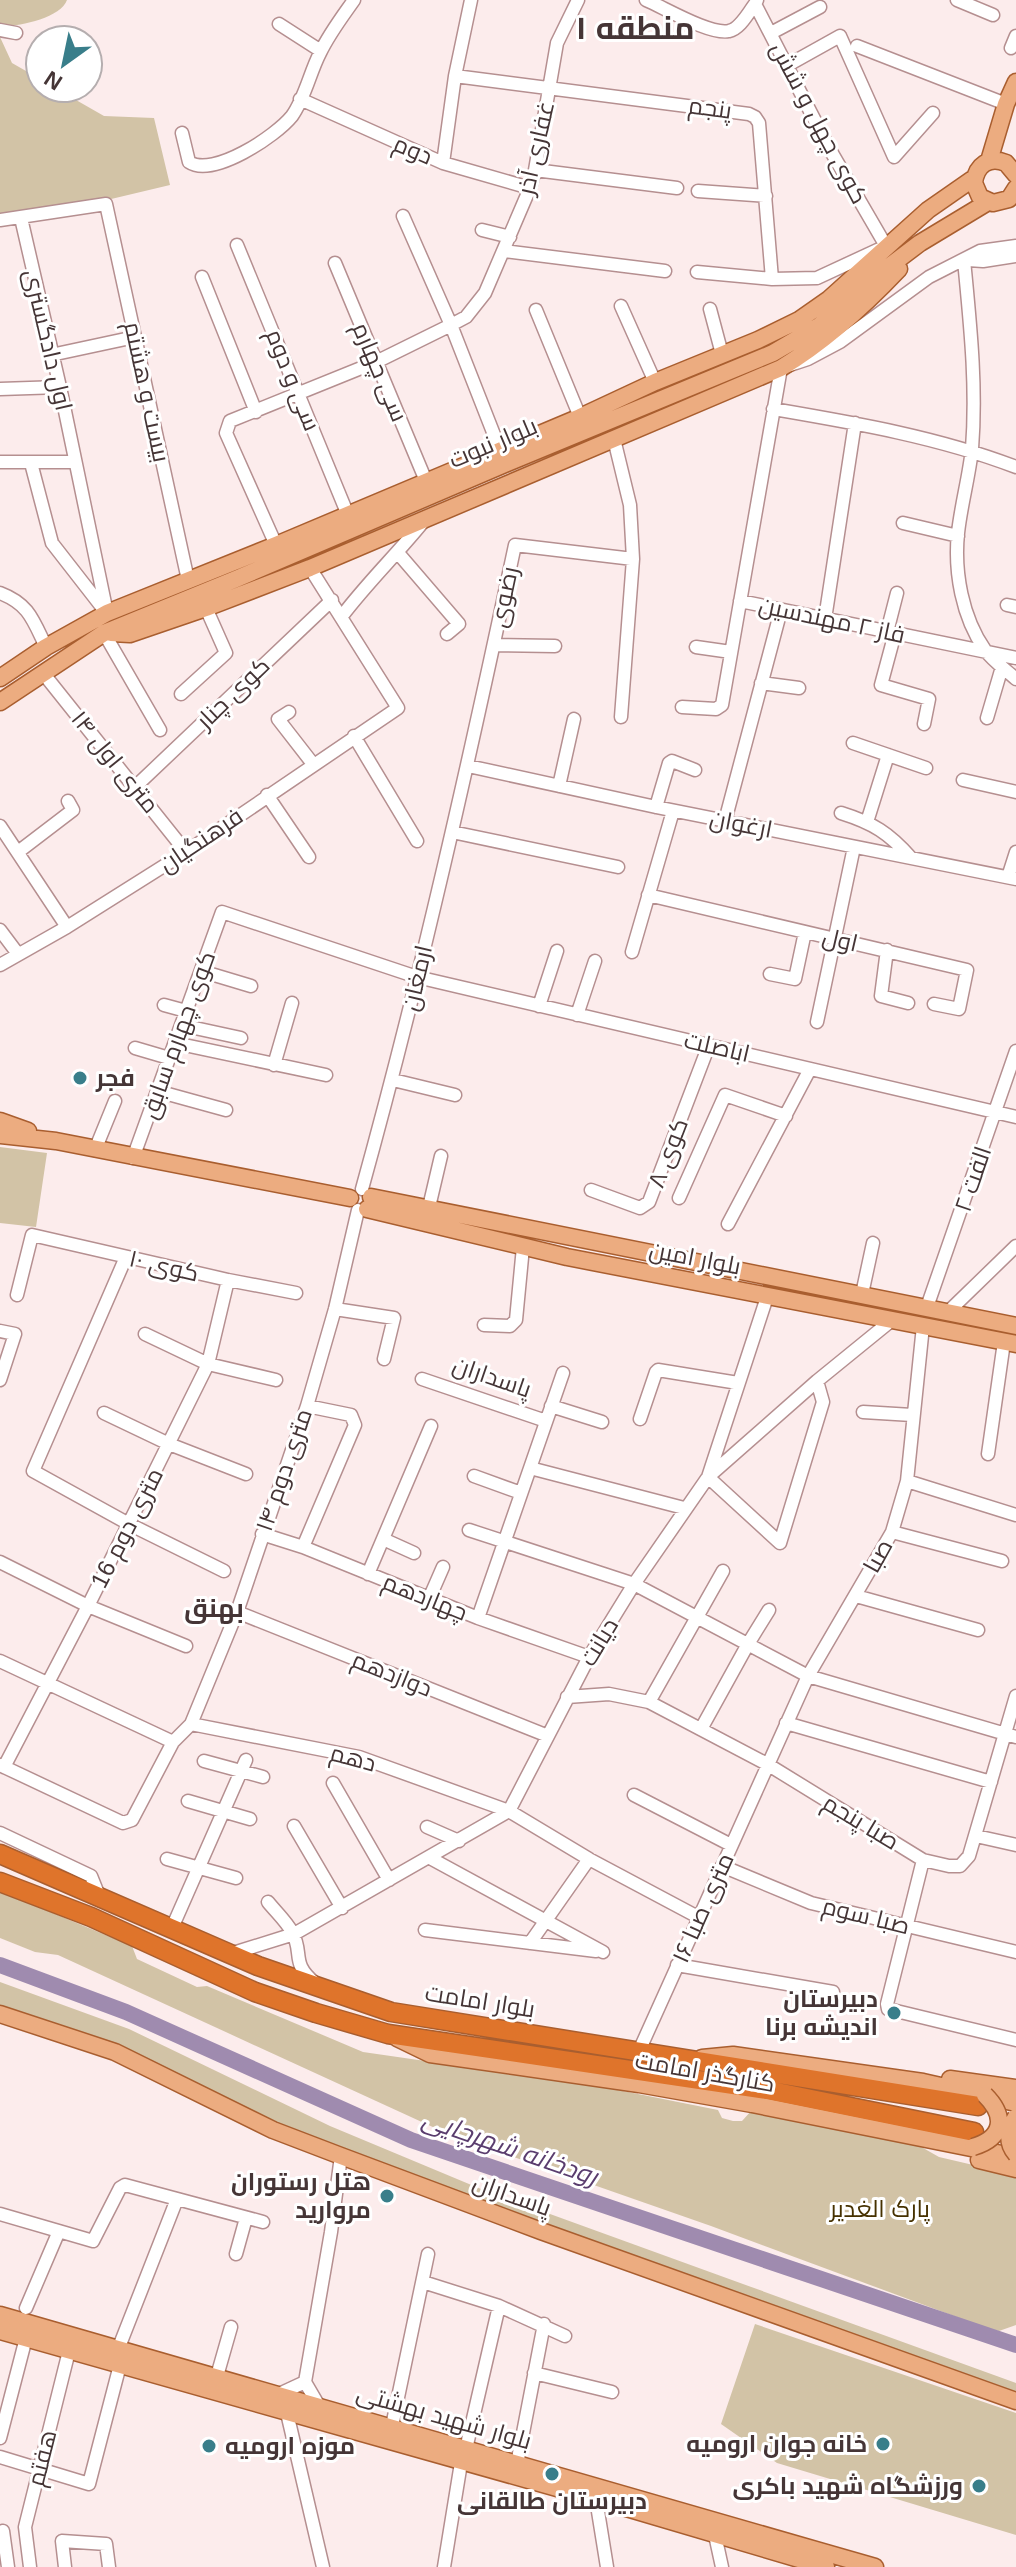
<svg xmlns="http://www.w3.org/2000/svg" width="1016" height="2567" font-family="Arial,Cairo,sans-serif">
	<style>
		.green { fill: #d2c3a6 }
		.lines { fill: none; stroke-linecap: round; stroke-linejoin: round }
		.river { stroke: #9f8baf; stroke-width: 16 }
		.minor-casing { stroke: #b58f90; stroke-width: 15 }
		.major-casing { stroke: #a95e2f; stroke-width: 19 }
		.highway-casing { stroke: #a95e2f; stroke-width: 21 }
		.minor { stroke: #fff; stroke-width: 12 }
		.major { stroke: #ecac80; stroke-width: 16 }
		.highway { stroke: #df742b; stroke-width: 18 }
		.major-bridge-casing { stroke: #a95e2f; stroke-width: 19; stroke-linecap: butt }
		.major-bridge { stroke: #ecac80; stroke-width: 16 }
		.poi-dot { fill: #397e8a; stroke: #fff; stroke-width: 3 }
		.labels { text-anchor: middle; stroke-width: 6; stroke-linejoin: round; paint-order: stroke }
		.street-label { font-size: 24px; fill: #453536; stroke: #fff }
		.poi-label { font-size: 24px; font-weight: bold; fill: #453536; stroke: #fff; text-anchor: end }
		.park-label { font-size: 24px; fill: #463100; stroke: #fff }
		.neighbourhood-label { font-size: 26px; font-weight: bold; fill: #453536; stroke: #fff }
		.water-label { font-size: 26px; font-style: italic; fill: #5a3d6e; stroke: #fff }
		.district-label { font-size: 32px; font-weight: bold; fill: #453536; stroke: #fff }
	</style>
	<rect width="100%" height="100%" fill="#fcecec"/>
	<path class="green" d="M0,0H67C61,18 18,27 0,26Z
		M0,37L12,63L40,79V88H55L104,116L154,118L170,185L107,200L0,215Z
		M0,1147L47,1153L36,1227L0,1223Z
		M0,1891L132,1946L137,1959L197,1987L207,1986L363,2052L598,2086L718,2110L722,2118L733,2121H742L752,2110L909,2140L939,2157L1016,2175V2325L999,2331L989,2329L711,2226L448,2134L58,1955L35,1952L0,1938Z
		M0,1982L129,2029L330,2126L481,2189L1016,2383V2393L306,2137L123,2046L0,2007Z
		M755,2324L1016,2413V2535L777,2463L721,2424Z"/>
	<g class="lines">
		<path class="river" d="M0,1965L126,2012L411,2140L1016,2345"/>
		<g class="minor-casing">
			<path id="minor" d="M646,0C665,8 710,35 729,31C740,29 748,13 755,4
				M957,0L993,15
				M279,24L321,51
				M0,30L16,33
				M771,33L820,7
				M857,46L1006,104
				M1011,48L1016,36
				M788,65L840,36L894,157L933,113
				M455,76L749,114L755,117L759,123L772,279
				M300,99L443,163L530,188
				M182,133L189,162C213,178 276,136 292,116C305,98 310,72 320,53C329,34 342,17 354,0
				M443,163L455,76L471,0
				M535,170L677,188
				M698,191L766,196
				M21,218L60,387L107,613
				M0,220L106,204L188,580
				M482,230L510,237
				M237,245L350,520
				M504,251L665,271
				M964,260C970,323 977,385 972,449C969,477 961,505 958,533C954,572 962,617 985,650C993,661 1006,670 1016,679
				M968,260L983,261L1016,256
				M335,263L426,481
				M697,272L772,279L817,278L886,246L829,148L755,4L757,0
				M202,277L256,412
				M621,306L655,382
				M710,309L722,354
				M536,310L580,417
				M51,355L135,337
				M0,389L60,387
				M773,409C855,423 938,437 1016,467
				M614,439L630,505L633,559L621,717
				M500,450L451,325L466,317L485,293L530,188L535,170L557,43L578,0
				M0,462H75
				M31,463L52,543L105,611
				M903,523L958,536
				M276,545L226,433L230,421L376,362L451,325L403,216
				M398,553L459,624L447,634
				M0,593C29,604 33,620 46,647
				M740,601L1016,658
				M1007,605L1016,607
				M342,616C367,583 397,554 423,522
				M825,619L855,423
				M887,632L897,593
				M104,633L160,730
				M895,633L881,685L929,699L924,724
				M494,645L555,646
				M696,647L731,652
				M43,673L186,852
				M761,683L799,688
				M181,694L226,653L206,608
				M682,707L716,709L722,705L781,368L808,359L840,342L929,277L980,251L1016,246
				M289,712L278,719L313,764
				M987,718L1002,667
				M354,736L417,841
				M853,743L926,768
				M468,766L656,807L1016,879
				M963,780L1016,792
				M559,786L574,719
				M135,787L332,600
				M267,795L309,857
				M656,807L669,763L672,761L695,770
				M841,813C873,823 889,833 911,858
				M725,821L781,610
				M867,822L888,755
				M0,826L67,927
				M452,832L618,867
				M18,852L73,810L68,801
				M1008,877L1016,852
				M648,895L967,970L959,1009L934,1004
				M0,930L18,954
				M887,950L881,996L908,1003
				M632,952L673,811
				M0,965L67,927L186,852L398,708L310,568
				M201,971L251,986
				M770,974L795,979L805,932
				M164,1005L186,1011
				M539,1006L557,951
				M577,1015L595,961
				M817,1022L854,847
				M181,1025L241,1038
				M175,1043L326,1075
				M135,1048L169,1058
				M274,1065L292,1003
				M393,1080L455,1095
				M157,1091L226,1110
				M95,1150L115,1101
				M133,1158L222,912L417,977L1016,1117
				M362,1189C421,976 469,761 515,545L633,559
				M591,1190L640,1208L649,1202L709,1045
				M679,1198L725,1095L786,1116
				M429,1207L441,1156
				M728,1224L810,1069
				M126,1257L33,1471L129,1524L224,1571
				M862,1294L873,1243
				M17,1295L32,1235L228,1280L296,1293
				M767,1297L708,1477L780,1543L823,1402L817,1381
				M927,1307L1016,1051
				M335,1309L394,1318L384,1359
				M948,1312L1016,1246
				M484,1325L510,1326L516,1320L523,1247
				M0,1331L15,1334L0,1380
				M145,1334L208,1364L276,1380
				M422,1379L546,1421
				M551,1406L602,1422
				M863,1412L912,1415
				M104,1413L169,1444L246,1474
				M640,1419L656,1372L658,1370L738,1383
				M988,1454L1004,1342
				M530,1468L684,1508
				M474,1476L521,1493
				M907,1481L1016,1515
				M469,1530L634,1584L808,1676L1016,1737
				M892,1532L1002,1561
				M262,1534L303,1547L478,1618L589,1657
				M383,1539L414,1553
				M303,1547L355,1425L351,1415L307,1406
				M0,1562L88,1606L186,1646
				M368,1574L431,1426
				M856,1596L978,1630
				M429,1599L443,1567
				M237,1612L548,1736
				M478,1618L563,1373
				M0,1661L173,1742
				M567,1697L609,1694L649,1702L767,1764L923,1860L949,1866H960L969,1856L1016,1696
				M649,1702L723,1571
				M786,1723L991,1782
				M191,1724L359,1757L509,1811L589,1859L698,1917
				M701,1729L748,1644L769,1610
				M204,1761L263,1777
				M0,1765L123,1823L132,1820L173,1742L191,1724L237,1612L307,1406L335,1309L358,1210
				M4,1767L88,1606L208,1364L228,1280
				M333,1783L389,1880
				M634,1795L731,1845
				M188,1801L250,1819
				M294,1826L342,1908
				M427,1827L459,1841
				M0,1833L91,1876L99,1896
				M976,1836L1016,1845
				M430,1858L603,1952
				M167,1859L236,1878
				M923,1860L887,2004L888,2009L1016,2040
				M722,1866L811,1903L1016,1952
				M268,1902C276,1912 286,1921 292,1932C304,1953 290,1963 315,1983
				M172,1928L246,1760
				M425,1930L596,1951
				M530,1943L589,1859
				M230,1954L294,1934L509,1811L589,1657L634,1584L708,1477L817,1381L892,1320
				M677,1965L833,1992
				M639,2051L808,1676L892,1532L907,1481L923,1326
				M0,2214L93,2241L120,2188L125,2185L263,2222
				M236,2254L246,2218
				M423,2282L499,2306L565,2336
				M26,2308L59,2231
				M119,2347L177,2199
				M534,2373L612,2392
				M217,2376L231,2327
				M305,2382L331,2232L341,2156
				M277,2395L305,2382L319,2406
				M287,2413L323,2567
				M392,2426L428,2254
				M0,2438L26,2338
				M466,2449L499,2306
				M0,2457L89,2484L120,2365
				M517,2464L544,2324
				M596,2499L607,2567
				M3,2531L8,2567
				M715,2535L722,2567
				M30,2567L25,2527L69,2351
				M65,2567L62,2541L106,2544L109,2567
				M444,2567L461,2463"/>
		</g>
		<g class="major-casing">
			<path id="major" d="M989,161L1006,104L1016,82
				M1016,175L1006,163C989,156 976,165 974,183L980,197L993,203L1009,199L1016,188
				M111,633L130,634L206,608L310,568L781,368C826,341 863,307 899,269
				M0,678L46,647L107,613L276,545L580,417L655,382L758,340L799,320L829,299L928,210L974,178
				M0,702L104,633L236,579L505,464L773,353L819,326L875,277L920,243L988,202
				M0,1121L28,1131
				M0,1135L56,1141L350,1198
				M371,1197L1016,1326
				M367,1209L567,1257L1016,1344
				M0,2014L115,2052L273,2130L341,2156L541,2231L1016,2401
				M397,2038L430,2054L639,2084L752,2104L1016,2157
				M702,2058L733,2055L923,2082L1016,2103
				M950,2079L1016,2088
				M979,2160L1016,2169
				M0,2315L875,2567
				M0,2331L596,2499L826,2567"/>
		</g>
		<g class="highway-casing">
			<path id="highway" d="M0,1854L258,1966L391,2012L978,2106
				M0,1882L91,1917L255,1992L316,2013L388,2034L767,2090L974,2132"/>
		</g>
		<use href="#minor" class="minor"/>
		<use href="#major" class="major"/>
		<use href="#highway" class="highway"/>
		<g class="major-bridge-casing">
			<path id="major-bridge" d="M1016,2117C1008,2129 1006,2143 1016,2154
				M973,2147C1003,2138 1007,2117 985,2095"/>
		</g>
		<use href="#major-bridge" class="major-bridge"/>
	</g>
	<g class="poi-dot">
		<circle cx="80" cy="1078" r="8"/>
		<circle cx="894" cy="2013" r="8"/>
		<circle cx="387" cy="2196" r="8"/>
		<circle cx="883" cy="2444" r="8"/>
		<circle cx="209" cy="2446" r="8"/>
		<circle cx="552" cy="2474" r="8"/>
		<circle cx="979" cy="2486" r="8"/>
	</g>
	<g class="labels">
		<g class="street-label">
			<text transform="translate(710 108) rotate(8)" y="8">پنجم</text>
			<text transform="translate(819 123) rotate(62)" y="8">کوی چهل و شش</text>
			<text transform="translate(536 148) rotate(-77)" y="8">غفاری آذر</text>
			<text transform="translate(413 150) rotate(23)" y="8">دوم</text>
			<text transform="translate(48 340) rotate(77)" y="8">اول دادگستری</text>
			<text transform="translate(380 372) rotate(67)" y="8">سی چهارم</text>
			<text transform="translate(293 380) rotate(68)" y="8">سی و دوم</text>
			<text transform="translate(147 392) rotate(78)" y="8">بیست و هشتم</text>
			<text transform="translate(493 443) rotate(-23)" y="8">بلوار نبوت</text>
			<text transform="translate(504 597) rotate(-78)" y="8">رضوی</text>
			<text transform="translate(832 620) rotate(12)" y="8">فاز ۲ مهندسین</text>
			<text transform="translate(233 693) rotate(-44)" y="8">کوی چنار</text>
			<text transform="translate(115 762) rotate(51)" y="8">۱۴ متری اول</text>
			<text transform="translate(741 824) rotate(11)" y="8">ارغوان</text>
			<text transform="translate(201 840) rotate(-34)" y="8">فرهنگیان</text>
			<text transform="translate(840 940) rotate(13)" y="8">اول</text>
			<text transform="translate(417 978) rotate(-77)" y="8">ارمغان</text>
			<text transform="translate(178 1035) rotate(-70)" y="8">کوی چهارم سابق</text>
			<text transform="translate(717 1047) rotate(13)" y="8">اباصلت</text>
			<text transform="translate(668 1153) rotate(-69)" y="8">کوی ۸</text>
			<text transform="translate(973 1179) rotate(-71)" y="8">الفت ۲</text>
			<text transform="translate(695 1258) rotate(11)" y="8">بلوار امین</text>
			<text transform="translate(164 1266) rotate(13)" y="8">کوی ۱۰</text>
			<text transform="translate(492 1377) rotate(19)" y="8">پاسداران</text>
			<text transform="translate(284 1470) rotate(-71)" y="8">۱۴ متری دوم</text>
			<text transform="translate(127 1528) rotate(-63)" y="8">16 متری دوم</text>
			<text transform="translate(878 1556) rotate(-61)" y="8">صبا</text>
			<text transform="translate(425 1597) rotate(22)" y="8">چهاردهم</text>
			<text transform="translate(599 1642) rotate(-59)" y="8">دیانت</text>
			<text transform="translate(392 1674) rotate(22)" y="8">دوازدهم</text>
			<text transform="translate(353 1758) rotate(15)" y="8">دهم</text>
			<text transform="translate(861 1822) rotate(31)" y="8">صبا پنجم</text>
			<text transform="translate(703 1908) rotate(-66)" y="8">۱۶ متری صبا</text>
			<text transform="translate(866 1916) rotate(14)" y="8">صبا سوم</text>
			<text transform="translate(480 2001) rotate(9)" y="8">بلوار امامت</text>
			<text transform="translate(705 2072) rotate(10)" y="8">کنارگذر امامت</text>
			<text transform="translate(512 2195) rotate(20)" y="8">پاسداران</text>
			<text transform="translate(444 2417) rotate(16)" y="8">بلوار شهید بهشتی</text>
			<text transform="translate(42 2458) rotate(-76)" y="8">هفتم</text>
		</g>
		<g class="poi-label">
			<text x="96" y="1086" text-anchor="start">فجر</text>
			<text x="878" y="2007">دبیرستان<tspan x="878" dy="28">اندیشه برنا</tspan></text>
			<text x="371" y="2190">هتل رستوران<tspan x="371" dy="28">مروارید</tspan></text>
			<text x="867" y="2452">خانه جوان ارومیه</text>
			<text x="225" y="2454" text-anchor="start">موزه ارومیه</text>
			<text x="963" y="2494">ورزشگاه شهید باکری</text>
			<text x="552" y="2509" text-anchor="middle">دبیرستان طالقانی</text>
		</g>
		<g class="park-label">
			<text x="880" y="2217">پارک الغدیر</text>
		</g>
		<g class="neighbourhood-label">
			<text x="214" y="1617">بهنق</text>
		</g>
		<g class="water-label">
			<text transform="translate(510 2147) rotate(19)" y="9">رودخانه شهرچایی</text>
		</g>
		<g class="district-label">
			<text x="635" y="39">منطقه ۱</text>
		</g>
	</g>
	<g transform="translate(64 64) rotate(213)"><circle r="38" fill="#ffffff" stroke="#b5aeaf" stroke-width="2"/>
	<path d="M0-6L14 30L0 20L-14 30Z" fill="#397e8a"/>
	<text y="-12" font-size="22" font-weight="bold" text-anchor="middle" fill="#453536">N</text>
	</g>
</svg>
